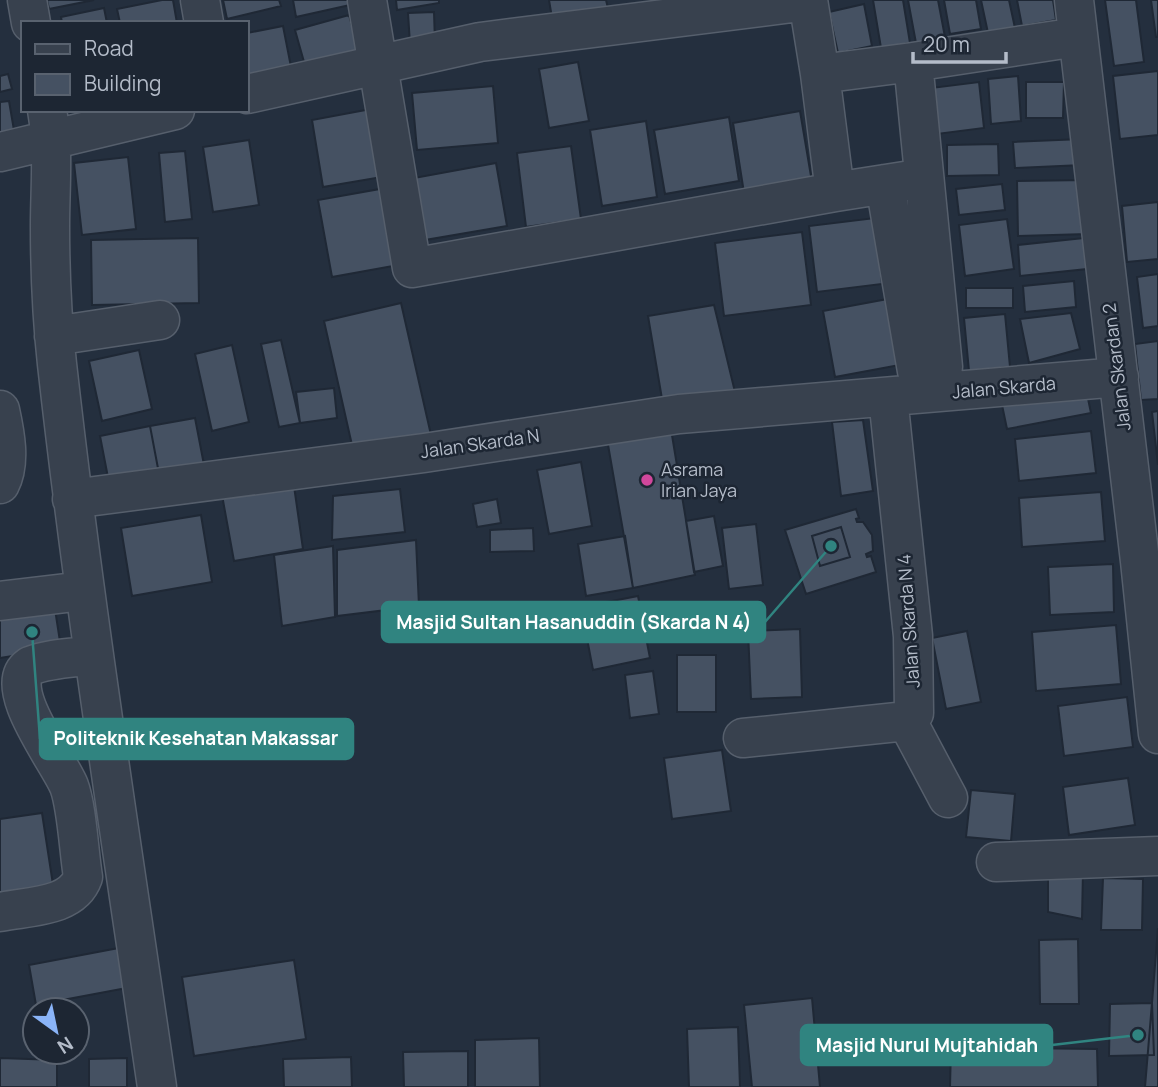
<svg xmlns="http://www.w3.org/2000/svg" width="1158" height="1087" font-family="Manrope,sans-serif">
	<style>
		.building { fill: #455162; stroke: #1f2835; stroke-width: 2 }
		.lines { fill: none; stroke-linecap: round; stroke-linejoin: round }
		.minor-casing { stroke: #565f6c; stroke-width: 41 }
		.minor { stroke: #38414e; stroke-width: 38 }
		.hotel-dot { fill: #d1479c; stroke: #1d2633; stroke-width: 2.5 }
		.labels { text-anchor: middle; stroke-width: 5; stroke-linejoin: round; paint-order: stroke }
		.street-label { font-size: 18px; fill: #b4bcc9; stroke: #1d2633 }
		.poi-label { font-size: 18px; fill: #b4bcc9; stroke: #1d2633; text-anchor: start }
		.leader { fill: none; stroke: #308480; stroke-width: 2.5 }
		.callout-dot { fill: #308480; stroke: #1d2633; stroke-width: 2.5 }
		.callout { fill: #308480; stroke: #308480; stroke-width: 2.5 }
		.callout-label { font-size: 19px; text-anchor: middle; font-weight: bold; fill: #fff }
	</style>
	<rect width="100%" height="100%" fill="#242f3e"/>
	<path class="building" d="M47,0H94L49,9Z
		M162,0H173L177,23H120L117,9Z
		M223,0H279L281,6L227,19Z
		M293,0H349L350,5L296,17Z
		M396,0H439V3L397,10Z
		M549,0H606L609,12L553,24Z
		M873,0H903L910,43L881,48Z
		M908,0H938L945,37L916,43Z
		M944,0H976L981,29L950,34Z
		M981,0H1009L1015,28L988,33Z
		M1017,0H1053L1056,20L1022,26Z
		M1105,0H1136L1144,62L1114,66Z
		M1151,0H1158V37H1156Z
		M864,4L872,46L838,53L829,12Z
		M104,8L107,23H62L61,17Z
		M434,12L435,43L410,44L408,13Z
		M349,15L360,54L306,69L295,30Z
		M283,26L293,77L247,86V33Z
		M578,62L589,121L549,128L539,69Z
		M1158,71V135L1120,139L1113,76Z
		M8,74L12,89L0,92V76Z
		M1018,76L1021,121L991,124L988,79Z
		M979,82L984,128L937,134L931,88Z
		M1026,82H1064L1063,118H1026Z
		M493,86L498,143L417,150L412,93Z
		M9,101L15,136L0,139V102Z
		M371,109L382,177L323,187L312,120Z
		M800,111L812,182L744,193L733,123Z
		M729,117L739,181L665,194L654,130Z
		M646,121L657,197L602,206L590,130Z
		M1082,139L1083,165L1015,168L1013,142Z
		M249,140L259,205L213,212L203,147Z
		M998,144L999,175L947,176V145Z
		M571,146L581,219L526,227L517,153Z
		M185,151L192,219L165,222L159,153Z
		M128,157L136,229L82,235L74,163Z
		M496,163L507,226L425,240L414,178Z
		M1087,180L1088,234L1018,236L1017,181Z
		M1002,184L1005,210L959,215L956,189Z
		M380,189L393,266L332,277L318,200Z
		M1158,202V259L1127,262L1122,206Z
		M875,218L882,284L817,292L809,226Z
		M1007,219L1014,269L965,276L959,225Z
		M802,232L811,305L724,316L715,243Z
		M198,238L199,303L92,305L91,240Z
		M1084,238L1087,269L1020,276L1018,245Z
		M1158,274V326L1143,328L1137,277Z
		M1074,281L1076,307L1025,312L1023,286Z
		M966,288H1013V308H966Z
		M893,298L905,364L835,377L823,311Z
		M401,303L431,435L354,454L324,321Z
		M714,305L735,392L662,399L648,316Z
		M1071,313L1080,349L1029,363L1020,319Z
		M1005,314L1010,367L969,371L964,318Z
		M281,340L300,423L279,427L261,344Z
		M1158,341V399L1141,400L1135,344Z
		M232,345L249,422L212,431L195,354Z
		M139,350L152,409L102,421L89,361Z
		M334,388L337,418L300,423L296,392Z
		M1086,389L1091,413L1007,429L1002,405Z
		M1158,411V465L1152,412Z
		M195,418L205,470L160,479L150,426Z
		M863,420L873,491L841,496L832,422Z
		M150,426L160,479L110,488L100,436Z
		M671,429L695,575L633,588L607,439Z
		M1091,431L1096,473L1019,481L1015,439Z
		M581,462L592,526L549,534L537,470Z
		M294,486L303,549L234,561L222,495Z
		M400,489L405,532L332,540L333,496Z
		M1101,492L1105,541L1022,547L1019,498Z
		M497,499L501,523L477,527L473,504Z
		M856,509L859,518L856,519L857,522H863L872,535L873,551L866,554L867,557L871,556L876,572L806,594L785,530Z
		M201,515L212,582L132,596L121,528Z
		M714,516L723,566L694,572L686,521Z
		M756,524L763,585L729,589L722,528Z
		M841,527L850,557L820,566L812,536Z
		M533,528L534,551L490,552V530Z
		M625,536L633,588L586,596L578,544Z
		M416,540L419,606L337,616V550Z
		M333,546L335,617L282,626L274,555Z
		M1113,564L1114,612L1050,615L1048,567Z
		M638,596L650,658L593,670L581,607Z
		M55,609L61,648L0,658V619Z
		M1116,625L1121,684L1036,691L1032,632Z
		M800,629L802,697L751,699L748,631Z
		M967,631L981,702L946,709L932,638Z
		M677,655H716V712H677Z
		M653,671L659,714L630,718L625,675Z
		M1127,697L1133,747L1064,756L1058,706Z
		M722,750L731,811L672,819L664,758Z
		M1128,778L1135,825L1069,835L1063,787Z
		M971,790L1015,794L1011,841L966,837Z
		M42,813L54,891L0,900V819Z
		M1048,871H1083L1082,919L1048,912Z
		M1103,878L1143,879L1142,930H1101Z
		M1158,928V1087H1145L1152,1003Z
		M1078,939L1079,1004H1040L1039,940Z
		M124,947L132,987L36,1005L29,965Z
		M294,960L306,1039L194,1056L182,977Z
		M812,998L820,1087H752L744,1005Z
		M1152,1003L1154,1055L1109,1056L1110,1004Z
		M738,1027L740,1087H689L687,1029Z
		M539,1038L540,1087H475V1040Z
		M951,1047L1097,1049L1098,1087H950Z
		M468,1051V1087H404L403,1052Z
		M351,1057L352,1087H284L283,1059Z
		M0,1058L57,1060V1087H0Z
		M127,1058V1087H89V1059Z"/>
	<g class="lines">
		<g class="minor-casing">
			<path id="minor" d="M27,0L31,23
				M200,0L204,23
				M367,0L412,268L835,192L924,178
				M808,0L820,74L835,192
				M1074,0L1140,561L1158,734
				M820,74L913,62
				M247,94L480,42L808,1
				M47,110C54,149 50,187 50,226C50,272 52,318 57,364C84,606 122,846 157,1087
				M0,152L175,110
				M885,184L917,371L922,375L940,373L943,367L913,62L1077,37
				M54,336L160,320
				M0,410C5,433 11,463 0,484
				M72,499L424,453L679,414L1119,377
				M0,601L83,591
				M907,721L948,798
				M743,738L907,721L914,713L913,636L888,397
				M996,862L1158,856
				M0,912C28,906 72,908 83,877C79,853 77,807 69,786C59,761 0,687 30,666C50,658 73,658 94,655"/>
		</g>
		<use href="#minor" class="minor"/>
	</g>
	<circle class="hotel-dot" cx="647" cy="480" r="7"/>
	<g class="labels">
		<g class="street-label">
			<text transform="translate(1117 367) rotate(-97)" y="6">Jalan Skardan 2</text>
			<text transform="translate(1004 388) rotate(-5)" y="6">Jalan Skarda</text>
			<text transform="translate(480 444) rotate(-8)" y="6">Jalan Skarda N</text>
			<text transform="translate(909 621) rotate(-94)" y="6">Jalan Skarda N 4</text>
		</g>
		<g class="poi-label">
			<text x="661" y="476">Asrama<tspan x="661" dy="21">Irian Jaya</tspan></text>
		</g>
	</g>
	<path class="leader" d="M831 546L765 622M32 632L40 739M1138 1035L1052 1045"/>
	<g class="callout-dot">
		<circle cx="831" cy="546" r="7"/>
		<circle cx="32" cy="632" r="7"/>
		<circle cx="1138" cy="1035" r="7"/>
	</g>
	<g class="callout">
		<rect x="382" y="602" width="383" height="40" rx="7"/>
		<rect x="40" y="719" width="313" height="40" rx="7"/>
		<rect x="801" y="1025" width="251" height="40" rx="7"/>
	</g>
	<g class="callout-label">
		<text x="574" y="629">Masjid Sultan Hasanuddin (Skarda N 4)</text>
		<text x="196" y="745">Politeknik Kesehatan Makassar</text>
		<text x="927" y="1052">Masjid Nurul Mujtahidah</text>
	</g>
	<rect x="21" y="21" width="228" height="91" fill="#1d2633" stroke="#59626f" stroke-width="2"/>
	<rect x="35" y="44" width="35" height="10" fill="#38414e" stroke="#59626f" stroke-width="2"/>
	<text x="84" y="56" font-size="21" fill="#b4bcc9">Road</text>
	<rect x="35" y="74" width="35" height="21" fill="#455162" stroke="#59626f" stroke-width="2"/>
	<text x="84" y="91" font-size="21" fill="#b4bcc9">Building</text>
	<g transform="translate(56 1031) rotate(147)"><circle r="33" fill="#1d2633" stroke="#59626f" stroke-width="2"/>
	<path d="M0-5L12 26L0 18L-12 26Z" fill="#8ab4f8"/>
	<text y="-10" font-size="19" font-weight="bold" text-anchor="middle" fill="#b4bcc9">N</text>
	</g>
	<path d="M913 52v10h93v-10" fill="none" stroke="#b4bcc9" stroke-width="3.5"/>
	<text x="923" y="52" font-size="21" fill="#b4bcc9" stroke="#1d2633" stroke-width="5" paint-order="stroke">20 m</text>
</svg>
